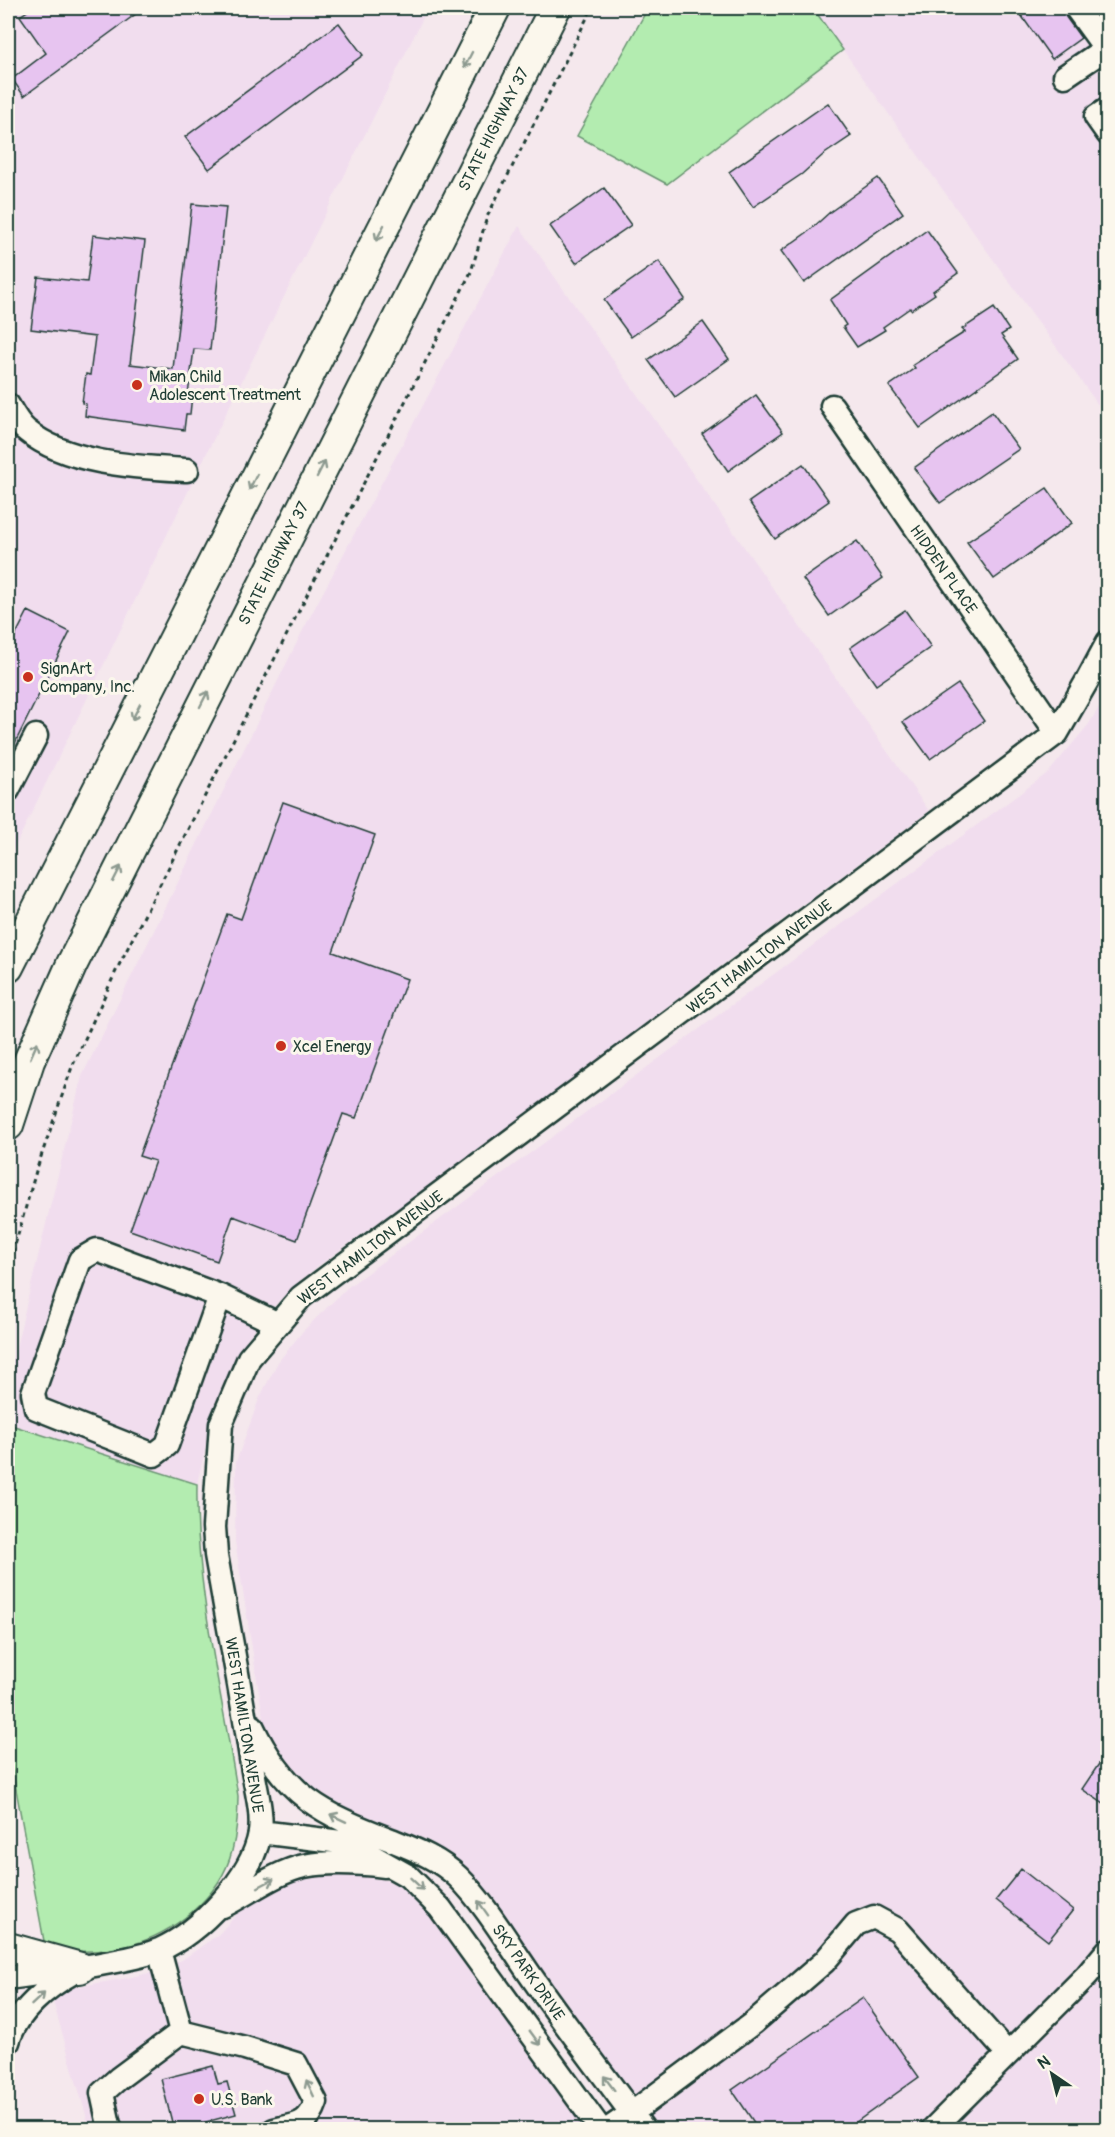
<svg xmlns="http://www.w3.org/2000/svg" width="1115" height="2137" font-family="Pangolin,sans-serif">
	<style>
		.built { fill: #f1ddee }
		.green { fill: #b3ecb0; stroke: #699472; stroke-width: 1.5 }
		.building { fill: #e7c4f0; stroke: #1f3d34; stroke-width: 1.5 }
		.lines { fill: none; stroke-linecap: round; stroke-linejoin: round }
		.minor-casing { stroke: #1f3d34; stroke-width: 27 }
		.major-casing { stroke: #1f3d34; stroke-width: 34 }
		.path { stroke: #1f3d34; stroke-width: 3; stroke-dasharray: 4.5 4.5; stroke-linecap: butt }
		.minor { stroke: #fbf7ec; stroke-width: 22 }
		.major { stroke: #fbf7ec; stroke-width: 30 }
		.oneway { stroke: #8d9a90 }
		.poi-dot { fill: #c8321e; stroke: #fbf7ec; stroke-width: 2 }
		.labels { text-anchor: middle; stroke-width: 6; stroke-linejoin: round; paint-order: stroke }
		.street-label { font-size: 16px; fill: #1f3d34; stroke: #fbf7ec }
		.poi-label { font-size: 16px; fill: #1f3d34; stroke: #fbf7ec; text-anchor: start }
	</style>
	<rect width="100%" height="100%" fill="#f5e8ed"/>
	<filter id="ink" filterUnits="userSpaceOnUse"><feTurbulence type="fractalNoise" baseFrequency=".0167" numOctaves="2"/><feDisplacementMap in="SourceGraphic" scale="12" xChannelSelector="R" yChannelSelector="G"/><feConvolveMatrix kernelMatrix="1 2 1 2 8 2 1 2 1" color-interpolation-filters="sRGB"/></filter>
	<g filter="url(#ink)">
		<path class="built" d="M8,8H428L235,395L8,861Z
			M813,8H1107V417L948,197Z
			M519,226L929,811L731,958L489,1142L322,1263L297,1283L272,1308L249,1336L232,1366L213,1415L197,1484L8,1424V1380L82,1076L304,628Z
			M1107,694V2129H654L469,1871L451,1855L427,1840L399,1829L349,1816L297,1782L265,1730L235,1541L236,1462L259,1399L278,1362L303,1331L348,1287L1049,772L1089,724Z
			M326,1870L363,1872L401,1886L423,1901L589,2129H90L50,1991L128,1978L153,1972L182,1960L219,1934L251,1898L283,1880Z"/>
		<path class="green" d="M648,8H813L843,50L667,184L577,136Z
			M8,1424L197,1484C195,1589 222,1692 238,1796C238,1815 237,1832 232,1851C220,1898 174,1933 128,1946C102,1953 73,1951 46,1952L8,1746Z"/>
		<path class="building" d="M32,8H144L24,96L12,79L46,53L20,16Z
			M1016,8H1063L1065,16L1081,38L1052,59Z
			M339,23L363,55L209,169L185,137Z
			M828,103L851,136L823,155L802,174L753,207L729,172Z
			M878,178L903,213L804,283L781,251L809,231L830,212Z
			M604,188L631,225L576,263L550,226Z
			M192,204L226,207L210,350L194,349L188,395H192L190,414H186L184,430L85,416L86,404L82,403L86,374L90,375L95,337L31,329L38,277L87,282L93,235L145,241L130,364L173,369Z
			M927,230L958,273L933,291L935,294L911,310L910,308L883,327L885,330L857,347L843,327L846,325L830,300Z
			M659,261L685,299L631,337L604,300Z
			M994,308L1009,330L1001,335L1018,359L920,428L889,386L915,368L913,365L965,332L962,329Z
			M703,322L729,359L675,397L648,360Z
			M756,395L783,432L728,471L702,434Z
			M992,412L1019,449L940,503L914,468Z
			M803,464L829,501L775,539L749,502Z
			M1047,488L1072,523L994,579L967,542Z
			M857,541L883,578L829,616L803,579Z
			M905,610L931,647L876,685L850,648Z
			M28,611L70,632L8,757V650Z
			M958,684L984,721L930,759L903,722Z
			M283,802L375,835L333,952L407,979L356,1118L343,1114L297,1240L233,1216L217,1261L130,1230L155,1161L139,1156L227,914L241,919Z
			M1107,1752V1806L1082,1789Z
			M1021,1869L1073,1910L1048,1941L996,1900Z
			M863,1998L919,2077L845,2130H759L732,2090Z
			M213,2066L218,2084L227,2082L236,2114L202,2123L203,2130H174L161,2079Z"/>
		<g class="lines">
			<g class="minor-casing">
				<path id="minor" d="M1076,8L1108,52
					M1065,76L1105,49
					M1108,109L1096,117L1108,134
					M8,405C13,414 19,425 27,431C67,464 137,467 187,470
					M832,406L1057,733
					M8,790L36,736
					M220,1296L167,1445L154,1455L36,1408L33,1393L80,1260L97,1250L220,1296L278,1324
					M252,1726C285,1796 322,1814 391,1840C416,1850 438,1858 458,1877C484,1902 510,1946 531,1976C567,2028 606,2078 644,2130
					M260,1832L349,1843L363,1842
					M349,1843L408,1876L440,1908L601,2130
					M223,1906C249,1893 276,1872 304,1866C330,1861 359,1863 385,1866
					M8,1978C42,1973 76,1969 111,1962C127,1959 144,1956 159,1950C200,1932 252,1878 260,1833C263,1812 255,1786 252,1765C242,1695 228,1625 216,1555L214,1527L221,1424L249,1358L301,1297L1057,733L1087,681L1108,642
					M181,2032L245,2048L296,2064L316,2102C308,2126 296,2124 274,2130
					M8,2042C17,2011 47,1987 74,1972
					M112,2130L109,2125L102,2093L119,2078L181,2032L159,1950
					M607,2130L632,2113L753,2023L824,1962L856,1924L874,1917L898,1930L1008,2054
					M932,2130L1087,1975L1108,1950"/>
			</g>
			<g class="major-casing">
				<path id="major" d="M8,967L495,8
					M8,1125L29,1061L72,964L555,8
					M8,1948L80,1968"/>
			</g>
			<path class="path" d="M8,1270L36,1171L72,1067L116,971L471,272L487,217L592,8"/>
			<use href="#minor" class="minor"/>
			<use href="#major" class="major"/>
		</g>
		<defs><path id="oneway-shaft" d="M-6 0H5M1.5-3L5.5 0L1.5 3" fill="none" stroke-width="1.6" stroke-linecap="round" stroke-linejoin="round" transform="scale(1.5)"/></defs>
		<g class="oneway">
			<use href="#oneway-shaft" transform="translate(468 60) rotate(117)"/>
			<use href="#oneway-shaft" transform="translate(380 233) rotate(117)"/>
			<use href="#oneway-shaft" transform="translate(321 469) rotate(-63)"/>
			<use href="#oneway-shaft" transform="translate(253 482) rotate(117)"/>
			<use href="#oneway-shaft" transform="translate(204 699) rotate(-63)"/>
			<use href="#oneway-shaft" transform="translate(136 712) rotate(117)"/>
			<use href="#oneway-shaft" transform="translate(117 874) rotate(-63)"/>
			<use href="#oneway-shaft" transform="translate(34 1050) rotate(-66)"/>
			<use href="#oneway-shaft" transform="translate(338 1818) rotate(-155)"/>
			<use href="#oneway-shaft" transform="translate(266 1883) rotate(-28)"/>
			<use href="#oneway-shaft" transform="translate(417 1884) rotate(43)"/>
			<use href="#oneway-shaft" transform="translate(483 1908) rotate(-125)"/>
			<use href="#oneway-shaft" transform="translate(38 1999) rotate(-43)"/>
			<use href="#oneway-shaft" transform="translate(535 2038) rotate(54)"/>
			<use href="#oneway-shaft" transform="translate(609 2083) rotate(-127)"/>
			<use href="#oneway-shaft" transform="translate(310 2088) rotate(-115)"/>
		</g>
	</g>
	<g class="poi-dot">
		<circle cx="137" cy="385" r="6"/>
		<circle cx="28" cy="677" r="6"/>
		<circle cx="281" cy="1046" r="6"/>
		<circle cx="199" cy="2099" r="6"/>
	</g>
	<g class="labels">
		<g class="street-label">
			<text transform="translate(493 129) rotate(-63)" y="6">STATE HIGHWAY 37</text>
			<text transform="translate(273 563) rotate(-63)" y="6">STATE HIGHWAY 37</text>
			<text transform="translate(944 569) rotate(55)" y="6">HIDDEN PLACE</text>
			<text transform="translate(759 956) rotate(-37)" y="6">WEST HAMILTON AVENUE</text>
			<text transform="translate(370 1247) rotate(-37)" y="6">WEST HAMILTON AVENUE</text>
			<text transform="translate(245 1725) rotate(81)" y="6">WEST HAMILTON AVENUE</text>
			<text transform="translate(529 1972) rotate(55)" y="6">SKY PARK DRIVE</text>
		</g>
		<g class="poi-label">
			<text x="149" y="382">Mikan Child<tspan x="149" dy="18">Adolescent Treatment</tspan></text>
			<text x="40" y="674">SignArt<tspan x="40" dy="18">Company, Inc.</tspan></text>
			<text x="293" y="1052">Xcel Energy</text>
			<text x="211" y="2105">U.S. Bank</text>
		</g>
	</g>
	<rect width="1115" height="2137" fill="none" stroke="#fbf7ec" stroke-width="30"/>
	<rect x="15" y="15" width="1085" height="2107" fill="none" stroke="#1f3d34" stroke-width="2" filter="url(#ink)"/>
	<g transform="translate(1052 2074) rotate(325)" stroke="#fbf7ec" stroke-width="4.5" paint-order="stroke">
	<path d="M0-4.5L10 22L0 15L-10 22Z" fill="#1f3d34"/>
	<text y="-9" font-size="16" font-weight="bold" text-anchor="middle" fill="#1f3d34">N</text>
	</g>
</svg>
